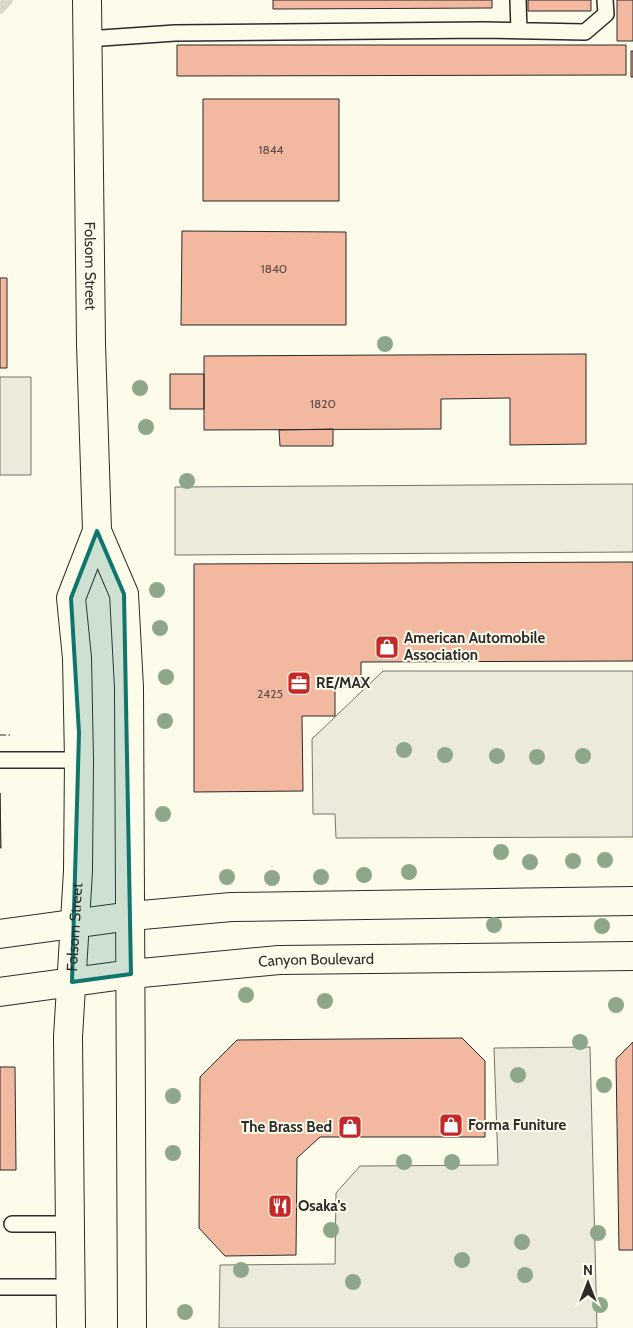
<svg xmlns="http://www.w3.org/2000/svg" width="633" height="1328" font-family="Cabin,sans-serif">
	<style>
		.parking { fill: #eceadb; stroke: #74746e }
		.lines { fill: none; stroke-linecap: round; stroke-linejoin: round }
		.stream { stroke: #d8d7c9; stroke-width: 10 }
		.building { fill: #f2b8a0; stroke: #2b2b2b }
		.service-casing { stroke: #2b2b2b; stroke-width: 18 }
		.secondary-casing { stroke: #2b2b2b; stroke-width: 30 }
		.primary-casing { stroke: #2b2b2b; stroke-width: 30 }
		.service { stroke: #fdfbea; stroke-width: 15 }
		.secondary { stroke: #fdfbea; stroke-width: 28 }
		.primary { stroke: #fdfbea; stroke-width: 28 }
		.fence { stroke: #2b2b2b; stroke-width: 1; stroke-dasharray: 6 2.5; stroke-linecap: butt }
		.tree { fill: #8ea78a }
		.marked { fill: #0f766e; fill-opacity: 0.2; stroke: #0f766e; stroke-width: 4; stroke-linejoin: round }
		.labels { text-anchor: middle; stroke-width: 4; stroke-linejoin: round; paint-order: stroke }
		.number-label { font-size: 12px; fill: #5d4e48 }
		.street-label { font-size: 15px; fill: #2b2b2b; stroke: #fdfbea }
		.poi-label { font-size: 15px; font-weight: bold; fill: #2b2b2b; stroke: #fdfbea; text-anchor: start }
	</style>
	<rect width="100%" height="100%" fill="#fdfbea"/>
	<path class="parking" d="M0,377H31V475H0Z
		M633,484V552L175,555V487Z
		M383,671H633V837L336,838L335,814H313L312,739Z
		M590,1047L597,1328H219L220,1265L335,1264L336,1193L360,1166L498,1165L494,1048Z"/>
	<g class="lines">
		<path class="stream" d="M0,9L8,0"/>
	</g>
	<path class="building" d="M273,0H492V8L273,9Z
		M528,0H591V11H528Z
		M617,0H633V41H617Z
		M177,45H626V75L177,76Z
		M631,51H633V77H631Z
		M203,99H339V201H203Z
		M182,231L346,232V325H181Z
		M0,278H7V368H0Z
		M586,354V444L510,445V398L441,399V429L204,430V356Z
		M170,374H204V409H170Z
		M333,429V446H280L279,430Z
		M633,562V661L361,662V687H335V716H302L303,791L194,792V564Z
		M0,793L1,848H0Z
		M462,1038L485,1061V1137H320L297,1158L296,1255L225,1256L199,1228L200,1077L237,1040Z
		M633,1042V1250H619L616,1059Z
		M0,1067H15L16,1170H0Z"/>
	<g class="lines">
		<g class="service-casing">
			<path id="service" d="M518,0L519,30
				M87,39L175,33L483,30L585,32L606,14L605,0
				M0,760H79
				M12,1224H70
				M0,1287H70"/>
		</g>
		<g class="secondary-casing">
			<g id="secondary">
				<path id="s1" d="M87,0L91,344L97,531L124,594L129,688L132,1328"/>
				<path id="s2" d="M71,1328L68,1037L78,871L79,760L77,658L71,598L97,531"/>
			</g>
		</g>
		<g class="primary-casing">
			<g id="primary">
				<path d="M0,934L131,916L231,907L633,901"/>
				<path id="s3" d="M0,992L131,974L279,960L633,956"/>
			</g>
		</g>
		<use href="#service" class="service"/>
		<use href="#secondary" class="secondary"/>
		<use href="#primary" class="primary"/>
		<path class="fence" d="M0,735H10"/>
	</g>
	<g class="tree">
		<circle cx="385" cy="344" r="8"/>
		<circle cx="140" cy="388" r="8"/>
		<circle cx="146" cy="427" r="8"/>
		<circle cx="187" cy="481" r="8"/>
		<circle cx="157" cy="590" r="8"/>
		<circle cx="160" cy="628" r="8"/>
		<circle cx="166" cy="677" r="8"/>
		<circle cx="165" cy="721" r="8"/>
		<circle cx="404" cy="750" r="8"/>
		<circle cx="445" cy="755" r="8"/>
		<circle cx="497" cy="756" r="8"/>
		<circle cx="583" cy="756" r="8"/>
		<circle cx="537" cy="757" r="8"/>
		<circle cx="163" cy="814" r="8"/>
		<circle cx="501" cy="852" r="8"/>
		<circle cx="605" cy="860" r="8"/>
		<circle cx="573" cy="861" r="8"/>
		<circle cx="530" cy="862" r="8"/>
		<circle cx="409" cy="872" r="8"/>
		<circle cx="364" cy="875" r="8"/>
		<circle cx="227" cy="877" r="8"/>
		<circle cx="321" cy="877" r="8"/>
		<circle cx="272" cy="878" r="8"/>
		<circle cx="494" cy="925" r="8"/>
		<circle cx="602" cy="926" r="8"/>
		<circle cx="246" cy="995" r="8"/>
		<circle cx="325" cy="1001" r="8"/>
		<circle cx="616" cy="1005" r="8"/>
		<circle cx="580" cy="1042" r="8"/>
		<circle cx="518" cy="1075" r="8"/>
		<circle cx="604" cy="1085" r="8"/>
		<circle cx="173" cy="1096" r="8"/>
		<circle cx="173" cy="1153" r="8"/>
		<circle cx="404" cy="1162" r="8"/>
		<circle cx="452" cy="1162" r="8"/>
		<circle cx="331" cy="1230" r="8"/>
		<circle cx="598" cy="1233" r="8"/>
		<circle cx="522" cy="1242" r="8"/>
		<circle cx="462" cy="1260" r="8"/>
		<circle cx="241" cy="1270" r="8"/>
		<circle cx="525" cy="1275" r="8"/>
		<circle cx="353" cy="1282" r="8"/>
		<circle cx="600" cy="1305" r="8"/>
		<circle cx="185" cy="1312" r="8"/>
	</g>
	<path class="marked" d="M97,531L124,594L131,974L72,982L79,733L71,598Z"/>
	<defs>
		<g id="shop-square" transform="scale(1.25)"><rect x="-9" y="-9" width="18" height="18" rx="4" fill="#c62828" stroke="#fdfbea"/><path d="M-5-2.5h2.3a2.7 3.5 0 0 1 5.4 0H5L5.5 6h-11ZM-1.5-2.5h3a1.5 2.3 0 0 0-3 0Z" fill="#fff"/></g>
		<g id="office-square" transform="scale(1.25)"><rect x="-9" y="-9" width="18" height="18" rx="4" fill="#c62828" stroke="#fdfbea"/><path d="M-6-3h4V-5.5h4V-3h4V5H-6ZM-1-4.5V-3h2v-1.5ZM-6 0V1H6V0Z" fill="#fff"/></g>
		<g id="restaurant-square" transform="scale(1.25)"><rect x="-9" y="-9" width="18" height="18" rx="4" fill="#c62828" stroke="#fdfbea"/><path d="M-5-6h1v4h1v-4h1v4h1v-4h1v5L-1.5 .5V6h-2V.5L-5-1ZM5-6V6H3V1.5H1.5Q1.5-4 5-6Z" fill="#fff"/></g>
	</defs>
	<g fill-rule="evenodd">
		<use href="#shop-square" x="387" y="647"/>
		<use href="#office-square" x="299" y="683"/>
		<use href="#shop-square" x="451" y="1125"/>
		<use href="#shop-square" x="350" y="1127"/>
		<use href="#restaurant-square" x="280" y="1206"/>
	</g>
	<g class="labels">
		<g class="number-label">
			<text x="271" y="154">1844</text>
			<text x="274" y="273">1840</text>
			<text x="323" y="408">1820</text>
			<text x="270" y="698">2425</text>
		</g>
		<g class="street-label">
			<text dy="5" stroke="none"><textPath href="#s1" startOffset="266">Folsom Street</textPath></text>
			<text dy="5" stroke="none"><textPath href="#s2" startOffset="401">Folsom Street</textPath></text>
			<text dy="5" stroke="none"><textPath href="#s3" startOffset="318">Canyon Boulevard</textPath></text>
		</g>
		<g class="poi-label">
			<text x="404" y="643">American Automobile<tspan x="404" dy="17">Association</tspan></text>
			<text x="316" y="688">RE/MAX</text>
			<text x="468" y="1130">Forma Funiture</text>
			<text x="332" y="1132" text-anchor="end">The Brass Bed</text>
			<text x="298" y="1211">Osaka's</text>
		</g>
	</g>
	<g transform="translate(588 1283)" stroke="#fdfbea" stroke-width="4" paint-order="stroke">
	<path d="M0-4L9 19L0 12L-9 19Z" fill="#2b2b2b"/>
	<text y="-8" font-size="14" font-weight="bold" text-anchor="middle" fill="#2b2b2b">N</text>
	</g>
</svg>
